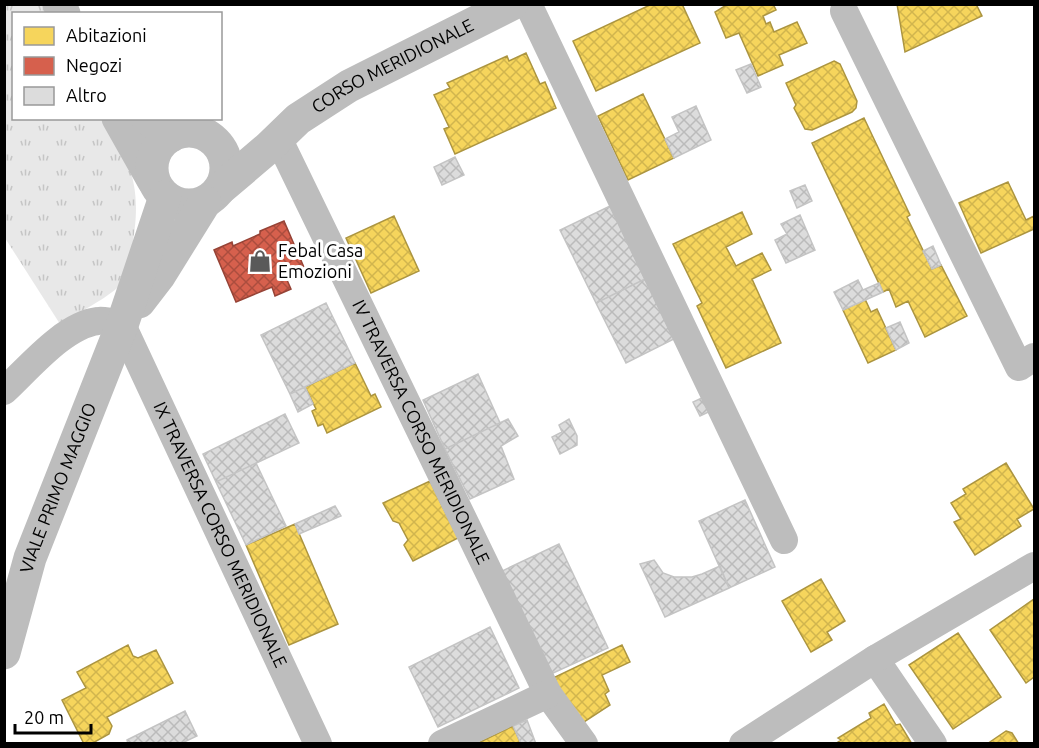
<svg xmlns="http://www.w3.org/2000/svg" width="1039" height="748" font-family="Ubuntu,sans-serif">
	<style>
		.grass { fill: url(#grass-tufts) }
		.homes { fill: url(#homes-cross-hatch); stroke: #ac9540; stroke-width: 1.5 }
		.shops { fill: url(#shops-cross-hatch); stroke: #964336; stroke-width: 1.5 }
		.building { fill: url(#building-cross-hatch); stroke: #c4c4c4; stroke-width: 1.5 }
		.lines { fill: none; stroke-linecap: round; stroke-linejoin: round }
		.minor { stroke: #bdbdbd; stroke-width: 28 }
		.tertiary { stroke: #bdbdbd; stroke-width: 33 }
		.labels { text-anchor: middle; stroke-width: 6; stroke-linejoin: round; paint-order: stroke }
		.street-label { font-size: 18px; fill: #000; stroke: #fff }
		.poi-label { font-size: 18px; fill: #000; stroke: #fff; text-anchor: start }
	</style>
	<defs>
		<pattern id="grass-tufts" width="24" height="20" patternUnits="userSpaceOnUse" patternTransform="scale(1.5)"><rect width="24" height="20" fill="#e8e8e8"/><path d="M3 7l-1-3M5 7V3M7 7l1-3M15 17l-1-3M17 17v-4M19 17l1-3" fill="none" stroke="#c5c5c5"/></pattern>
		<pattern id="homes-cross-hatch" width="8" height="8" patternUnits="userSpaceOnUse" patternTransform="scale(1.5)"><rect width="8" height="8" fill="#f6d55c"/><path d="M0 0l8 8M0 8l8-8" fill="none" stroke="#d1b54e"/></pattern>
		<pattern id="shops-cross-hatch" width="8" height="8" patternUnits="userSpaceOnUse" patternTransform="scale(1.5)"><rect width="8" height="8" fill="#d6604d"/><path d="M0 0l8 8M0 8l8-8" fill="none" stroke="#ab4d3e"/></pattern>
		<pattern id="building-cross-hatch" width="8" height="8" patternUnits="userSpaceOnUse" patternTransform="scale(1.5)"><rect width="8" height="8" fill="#dcdcdc"/><path d="M0 0l8 8M0 8l8-8" fill="none" stroke="#bbb"/></pattern>
	</defs>
	<rect width="100%" height="100%" fill="#fff"/>
	<path class="grass" d="M5,5H45L50,13L14,14V118L107,119C133,168 142,191 132,247C130,262 129,275 119,286C109,297 75,315 60,324L5,238Z"/>
	<path class="homes" d="M652,4H682L700,43L596,91L573,41Z
		M728,4H773L776,10L763,16L766,24L770,22L774,32L797,22L807,43L779,55L783,65L758,76L739,33L726,38L715,12Z
		M897,4H976L982,16L905,52Z
		M526,53L540,84L545,82L556,108L455,154L444,129L449,127L434,95L450,88L447,83L507,56L509,61Z
		M834,61L840,64L857,101L856,108L852,112L812,130L805,129L794,108L796,105L786,83Z
		M643,94L674,158L628,180L598,116Z
		M864,118L910,215L907,217L932,269L941,265L967,316L925,337L908,301L896,307L889,289L883,292L812,143Z
		M1008,182L1026,220L1034,216V229L981,253L959,203Z
		M742,212L752,234L726,247L736,266L762,253L771,270L752,279L781,343L726,368L697,306L702,303L673,244Z
		M394,216L419,271L371,293L346,238Z
		M865,299L871,312L877,309L896,350L868,363L843,310Z
		M355,363L371,396L375,394L381,407L327,433L323,424L318,426L312,411L316,409L305,387Z
		M1006,463L1034,509L1017,519L1021,526L975,555L954,522L961,519L951,503L966,494L963,489Z
		M430,481L458,538L413,561L404,545L408,540L399,523L393,521L383,503Z
		M295,524L338,624L289,645L246,545Z
		M821,579L845,621L827,632L832,640L811,652L782,601Z
		M1034,599V677L1026,683L990,630Z
		M958,633L1001,697L953,729L909,665Z
		M128,645L133,656L138,658L156,650L173,683L107,717L112,726L109,734L91,744H84L62,700L86,688L77,672Z
		M622,645L630,662L602,675L609,691L605,694L610,705L581,724L553,678Z
		M884,704L896,725L900,724L912,744H835L841,740L838,738L871,718L869,713Z
		M513,726L521,744H476Z
		M1006,731L1012,733L1019,744H987Z"/>
	<path class="shops" d="M284,221L306,272L287,280L291,289L275,296L272,287L236,302L214,250L232,242L233,246L260,234V231Z"/>
	<path class="building" d="M751,64L761,87L747,93L736,70Z
		M696,106L711,140L674,158L665,139L679,132L672,117Z
		M455,157L464,175L442,185L434,167Z
		M805,185L812,201L797,208L790,191Z
		M610,206L645,279L596,303L560,230Z
		M800,215L815,250L786,263L775,240L787,234L781,224Z
		M933,246L941,265L932,269L923,251Z
		M645,279L674,339L626,363L596,303Z
		M858,280L863,290L879,283L883,292L843,310L834,292Z
		M326,303L355,363L290,394L261,335Z
		M900,322L909,343L896,350L886,328Z
		M478,374L500,423L445,449L423,400Z
		M305,387L313,404L298,412L290,394Z
		M706,396L713,410L700,416L693,402Z
		M285,414L299,443L216,482L203,454Z
		M508,419L518,436L501,446L514,479L470,499L445,449Z
		M569,419L577,436V445L560,454L552,437L562,432L559,425Z
		M256,463L286,526L246,545L216,482Z
		M745,500L775,567L729,588L699,521Z
		M335,506L341,516L299,534L295,524Z
		M559,544L608,648L551,674L502,571Z
		M654,560L663,573L674,577H692L702,574L720,566L729,588L665,617L640,564Z
		M490,627L519,688L438,727L409,667Z
		M185,711L197,736L180,744H128L127,740Z
		M527,720L536,744H521L513,726Z"/>
	<g class="lines">
		<g class="minor">
			<path d="M528,4L784,540"/>
			<path d="M844,11L1019,367L1034,357"/>
			<path id="s1" d="M278,138L548,694L584,744"/>
			<path id="s2" d="M4,391C29,368 64,325 98,321C105,320 115,323 122,325L318,744"/>
			<path d="M875,659L933,744"/>
			<path d="M442,744L548,694"/>
			<path d="M743,744L875,659L1034,566"/>
		</g>
		<g class="tertiary">
			<path d="M59,4L64,14"/>
			<path d="M118,118L153,180"/>
			<path d="M147,118L171,136"/>
			<circle cx="189" cy="168" r="37"/>
			<path id="s3" d="M221,188L268,148L298,119L349,86L512,4"/>
			<path d="M139,302L159,276L205,202"/>
			<path id="s4" d="M4,653L30,558L122,325L165,197"/>
		</g>
	</g>
	<defs>
		<g id="shop-bare" transform="scale(1.8)"><path d="M-5-2.5h2.3a2.7 3.5 0 0 1 5.4 0H5L5.5 6h-11ZM-1.5-2.5h3a1.5 2.3 0 0 0-3 0Z" fill="#595959" stroke="#fff" stroke-width="2.5" paint-order="stroke"/></g>
	</defs>
	<g fill-rule="evenodd">
		<use href="#shop-bare" x="260" y="261"/>
	</g>
	<g class="labels">
		<g class="street-label">
			<text dy="6" stroke="none"><textPath href="#s3" startOffset="212">CORSO MERIDIONALE</textPath></text>
			<text dy="6" stroke="none"><textPath href="#s1" startOffset="327">IV TRAVERSA CORSO MERIDIONALE</textPath></text>
			<text dy="6" stroke="none"><textPath href="#s4" startOffset="174">VIALE PRIMO MAGGIO</textPath></text>
			<text dy="6" stroke="none"><textPath href="#s2" startOffset="375">IX TRAVERSA CORSO MERIDIONALE</textPath></text>
		</g>
		<g class="poi-label">
			<text x="278" y="257">Febal Casa<tspan x="278" dy="21">Emozioni</tspan></text>
		</g>
	</g>
	<rect width="1039" height="748" fill="none" stroke="#000000" stroke-width="12"/>
	<rect x="12" y="12" width="210" height="108" fill="#ffffff" stroke="#999999" stroke-width="1.5"/>
	<rect x="24" y="27" width="30" height="18" fill="#f6d55c" stroke="#999999" stroke-width="1.5"/>
	<text x="66" y="42" font-size="18" fill="#000000">Abitazioni</text>
	<rect x="24" y="57" width="30" height="18" fill="#d6604d" stroke="#999999" stroke-width="1.5"/>
	<text x="66" y="72" font-size="18" fill="#000000">Negozi</text>
	<rect x="24" y="87" width="30" height="18" fill="#dcdcdc" stroke="#999999" stroke-width="1.5"/>
	<text x="66" y="102" font-size="18" fill="#000000">Altro</text>
	<path d="M15 724v9h76v-9" fill="none" stroke="#000000" stroke-width="3"/>
	<text x="24" y="724" font-size="18" fill="#000000" stroke="#ffffff" stroke-width="4.5" paint-order="stroke">20 m</text>
</svg>
